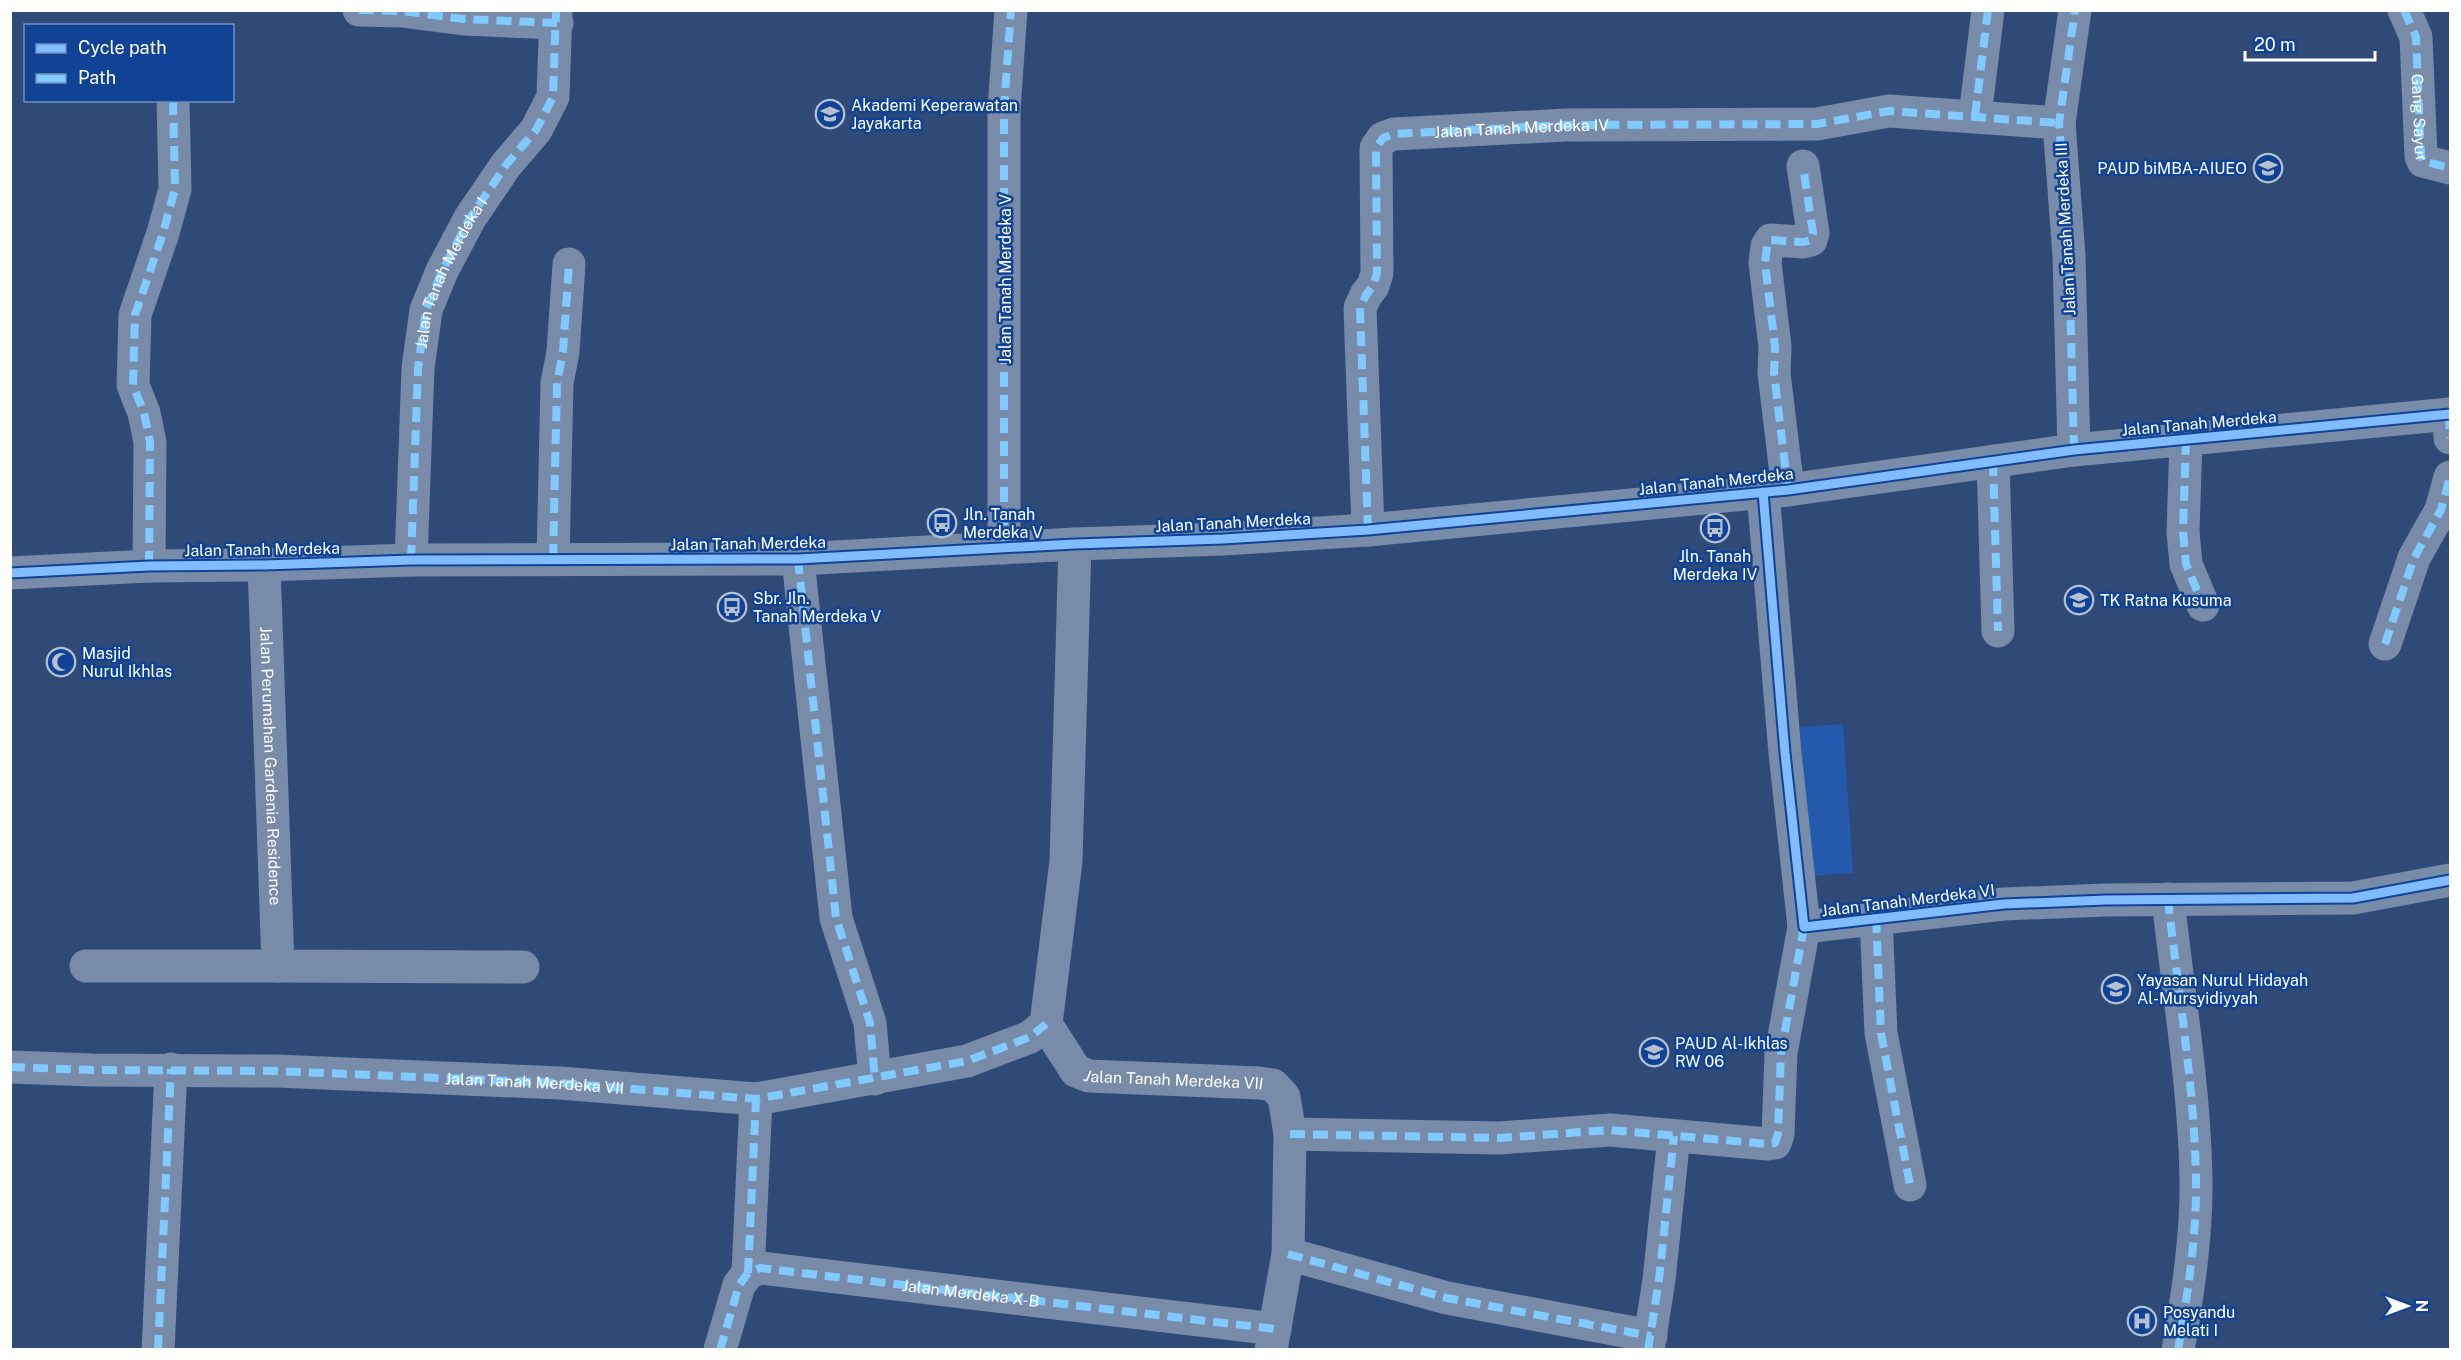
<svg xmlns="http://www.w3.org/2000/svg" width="2461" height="1360" font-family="'Public Sans',sans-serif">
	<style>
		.green { fill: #245aad }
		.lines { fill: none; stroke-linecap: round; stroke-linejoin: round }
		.minor { stroke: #788ba9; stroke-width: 33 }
		.tertiary { stroke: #788ba9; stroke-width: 33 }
		.quiet { stroke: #80caff; stroke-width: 8; stroke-dasharray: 15 8; stroke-linecap: butt }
		.cycleway-casing { stroke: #104396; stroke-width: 13 }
		.cycleway { stroke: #80bcff; stroke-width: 9 }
		.labels { text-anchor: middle; stroke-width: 5; stroke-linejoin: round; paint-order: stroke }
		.poi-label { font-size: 16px; fill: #fff; stroke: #104396; text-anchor: start }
		.street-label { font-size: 16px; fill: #fff; stroke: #104396 }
	</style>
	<rect width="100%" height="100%" fill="#2f4a77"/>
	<path class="green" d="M1843,724L1853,873L1809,876L1800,727Z"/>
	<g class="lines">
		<g class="minor">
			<path d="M359,10L402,11L463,19L557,23"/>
			<path d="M2404,10L2416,37L2421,156L2423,161L2450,168"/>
			<path d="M1975,116L1988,10"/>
			<path d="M2449,414L2450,438"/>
			<path d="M2186,440L2183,532L2186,564L2203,605"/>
			<path d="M2074,450L2069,256L2059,123L2075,10"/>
			<path d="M1993,461L1998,631"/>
			<path d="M1788,490L1774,373L1775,347L1765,263L1767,246L1771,240L1804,242L1811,240L1813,233L1803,166"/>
			<path d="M1763,492L1785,753L1804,927L2004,904L2106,900L2353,898L2450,880"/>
			<path id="s1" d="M1368,530L1360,308L1366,295L1373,286L1377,273L1376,148L1383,138L1394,134L1566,125L1817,124L1889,111L2059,123"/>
			<path id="s2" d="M1075,544L1066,861L1046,1024L1076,1071L1089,1076L1259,1083L1273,1085L1284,1097L1290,1134L1288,1254L1271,1350"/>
			<path d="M1004,548V109L1011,10"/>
			<path d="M553,559L557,383L563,352L569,264"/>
			<path d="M798,559L836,918L870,1023L875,1079"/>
			<path d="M411,560L418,368L426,310L442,271L470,218L506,165L536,130L553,97L556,10"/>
			<path id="s3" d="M264,565L278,966L523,967"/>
			<path d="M149,566L150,442L144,413L133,385L135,315L163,233L175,189L173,100"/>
			<path d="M2385,644L2414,558L2441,510L2450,477"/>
			<path d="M2168,899C2178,991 2194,1084 2196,1177C2197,1234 2188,1293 2178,1350"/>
			<path d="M1876,918L1881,1033L1910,1185"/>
			<path d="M86,966H278"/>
			<path d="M10,1067L93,1070L276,1071L560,1083L756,1099L967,1061L1030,1037L1046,1024"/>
			<path d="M1290,1134L1499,1138L1610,1130L1768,1144L1775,1143L1778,1134L1781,1053L1804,927"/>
			<path d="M1288,1254L1447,1298L1651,1336"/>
			<path d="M748,1273L756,1099"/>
			<path d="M158,1350L171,1069"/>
			<path id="s4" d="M720,1350L739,1285L748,1273L760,1268L1275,1329"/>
			<path d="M1648,1350L1659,1280L1674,1136"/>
		</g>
		<path class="tertiary" d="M10,573L149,566L264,565L411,560L798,559L1075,544L1223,539L1368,530L1788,490L2074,450L2450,414"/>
		<g class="quiet">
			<path d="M359,10L402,11L463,19L557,23"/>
			<path id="s5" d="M2404,10L2416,37L2421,156L2423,161L2450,168"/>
			<path d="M1975,116L1988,10"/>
			<path d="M2449,414L2450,438"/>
			<path d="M2186,440L2183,532L2186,564L2203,605"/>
			<path d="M2074,450L2069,256L2059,123L2075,10"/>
			<path d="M1993,461L1998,631"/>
			<path d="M1788,490L1774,373L1775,347L1765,263L1767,246L1771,240L1804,242L1811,240L1813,233L1803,166"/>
			<path d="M1368,530L1360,308L1366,295L1373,286L1377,273L1376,148L1383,138L1394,134L1566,125L1817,124L1889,111L2059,123"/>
			<path d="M1004,548V109L1011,10"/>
			<path d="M553,559L557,383L563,352L569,264"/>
			<path d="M798,559L836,918L870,1023L875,1079"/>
			<path id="s6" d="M411,560L418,368L426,310L442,271L470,218L506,165L536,130L553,97L556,10"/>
			<path d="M149,566L150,442L144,413L133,385L135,315L163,233L175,189L173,100"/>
			<path d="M2385,644L2414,558L2441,510L2450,477"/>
			<path d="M2168,899C2178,991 2194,1084 2196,1177C2197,1234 2188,1293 2178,1350"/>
			<path d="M1876,918L1881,1033L1910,1185"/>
			<path id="s7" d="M10,1067L93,1070L276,1071L560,1083L756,1099L967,1061L1030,1037L1046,1024"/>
			<path d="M1290,1134L1499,1138L1610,1130L1768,1144L1775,1143L1778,1134L1781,1053L1804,927"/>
			<path d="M1288,1254L1447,1298L1651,1336"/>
			<path d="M748,1273L756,1099"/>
			<path d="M158,1350L171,1069"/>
			<path d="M720,1350L739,1285L748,1273L760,1268L1275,1329"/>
			<path d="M1648,1350L1659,1280L1674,1136"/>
		</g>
		<g class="cycleway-casing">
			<path id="cycleway" d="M1763,492L1785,753L1804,927L2004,904L2106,900L2353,898L2450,880
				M10,573L149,566L264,565L411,560L798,559L1075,544L1223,539L1368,530L1788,490L2074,450L2450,414"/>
		</g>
		<use href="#cycleway" class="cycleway"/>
	</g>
	<defs>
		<g id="university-ring" transform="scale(1.5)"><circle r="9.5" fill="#104396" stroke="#b6c0cf" stroke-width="1.5"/><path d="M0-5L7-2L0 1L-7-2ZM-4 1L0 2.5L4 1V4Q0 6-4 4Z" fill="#b6c0cf"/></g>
		<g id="school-ring" transform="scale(1.5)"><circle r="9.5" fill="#104396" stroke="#b6c0cf" stroke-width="1.5"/><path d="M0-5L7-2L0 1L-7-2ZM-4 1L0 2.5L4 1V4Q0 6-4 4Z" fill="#b6c0cf"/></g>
		<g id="bus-ring" transform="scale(1.5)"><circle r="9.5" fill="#104396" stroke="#b6c0cf" stroke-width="1.5"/><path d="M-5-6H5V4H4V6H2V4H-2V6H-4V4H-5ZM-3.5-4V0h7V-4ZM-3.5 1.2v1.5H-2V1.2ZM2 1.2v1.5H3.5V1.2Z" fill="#b6c0cf"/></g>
		<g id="mosque-ring" transform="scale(1.5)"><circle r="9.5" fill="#104396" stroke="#b6c0cf" stroke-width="1.5"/><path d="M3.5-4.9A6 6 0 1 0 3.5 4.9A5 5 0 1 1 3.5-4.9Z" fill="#b6c0cf"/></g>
		<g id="hospital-ring" transform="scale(1.5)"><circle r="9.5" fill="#104396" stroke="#b6c0cf" stroke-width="1.5"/><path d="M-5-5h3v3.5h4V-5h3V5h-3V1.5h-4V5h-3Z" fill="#b6c0cf"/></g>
	</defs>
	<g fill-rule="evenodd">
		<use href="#university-ring" x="830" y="114"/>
		<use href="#school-ring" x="2268" y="168"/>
		<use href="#bus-ring" x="942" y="523"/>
		<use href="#bus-ring" x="1715" y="528"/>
		<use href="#school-ring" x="2079" y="600"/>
		<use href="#bus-ring" x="732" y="607"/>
		<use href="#mosque-ring" x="61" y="662"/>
		<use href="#school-ring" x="2116" y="989"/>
		<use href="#school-ring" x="1654" y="1052"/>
		<use href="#hospital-ring" x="2142" y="1321"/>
	</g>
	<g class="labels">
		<g class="poi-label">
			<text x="851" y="111">Akademi Keperawatan<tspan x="851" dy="18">Jayakarta</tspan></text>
			<text x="2247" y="174" text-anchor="end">PAUD biMBA-AIUEO</text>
			<text x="963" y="520">Jln. Tanah<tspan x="963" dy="18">Merdeka V</tspan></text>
			<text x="1715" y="562" text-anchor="middle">Jln. Tanah<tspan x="1715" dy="18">Merdeka IV</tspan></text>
			<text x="753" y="604">Sbr. Jln.<tspan x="753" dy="18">Tanah Merdeka V</tspan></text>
			<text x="2100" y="606">TK Ratna Kusuma</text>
			<text x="82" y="659">Masjid<tspan x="82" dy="18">Nurul Ikhlas</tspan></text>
			<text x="2137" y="986">Yayasan Nurul Hidayah<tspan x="2137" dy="18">Al-Mursyidiyyah</tspan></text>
			<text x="1675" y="1049">PAUD Al-Ikhlas<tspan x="1675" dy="18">RW 06</tspan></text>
			<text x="2163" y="1318">Posyandu<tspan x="2163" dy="18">Melati I</tspan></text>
		</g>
		<g class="street-label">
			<text dy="6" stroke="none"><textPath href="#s5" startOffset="110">Gang Sayur</textPath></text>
			<text dy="6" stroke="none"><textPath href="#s1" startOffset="538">Jalan Tanah Merdeka IV</textPath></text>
			<text transform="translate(2065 229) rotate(-93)" y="6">Jalan Tanah Merdeka III</text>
			<text dy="6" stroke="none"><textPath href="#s6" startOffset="294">Jalan Tanah Merdeka I</textPath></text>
			<text transform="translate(1005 279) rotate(-90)" y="6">Jalan Tanah Merdeka V</text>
			<text transform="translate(2199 423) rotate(-5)" y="6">Jalan Tanah Merdeka</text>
			<text transform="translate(1716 481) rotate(-6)" y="6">Jalan Tanah Merdeka</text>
			<text transform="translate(1233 522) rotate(-3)" y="6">Jalan Tanah Merdeka</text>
			<text transform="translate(748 543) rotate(-1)" y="6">Jalan Tanah Merdeka</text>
			<text transform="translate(262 549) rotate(-1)" y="6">Jalan Tanah Merdeka</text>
			<text dy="6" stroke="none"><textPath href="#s3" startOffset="201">Jalan Perumahan Gardenia Residence</textPath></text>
			<text transform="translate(1908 900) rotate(-7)" y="6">Jalan Tanah Merdeka VI</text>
			<text dy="6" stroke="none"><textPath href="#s2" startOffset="636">Jalan Tanah Merdeka VII</textPath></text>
			<text dy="6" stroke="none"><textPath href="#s7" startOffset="525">Jalan Tanah Merdeka VII</textPath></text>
			<text dy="6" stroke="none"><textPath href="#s4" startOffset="308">Jalan Merdeka X-B</textPath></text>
		</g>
	</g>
	<rect width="2461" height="1360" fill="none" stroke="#ffffff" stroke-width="24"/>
	<rect x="24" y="24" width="210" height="78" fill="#104396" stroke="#708ec0" stroke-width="1.5"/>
	<rect x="36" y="44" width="30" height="9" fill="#80bcff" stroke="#708ec0" stroke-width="1.5"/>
	<text x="78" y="54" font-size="18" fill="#ffffff">Cycle path</text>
	<rect x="36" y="74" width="30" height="9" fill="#80caff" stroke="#708ec0" stroke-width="1.5"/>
	<text x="78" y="84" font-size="18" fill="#ffffff">Path</text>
	<g transform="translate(2407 1306) rotate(90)" stroke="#104396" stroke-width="4.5" paint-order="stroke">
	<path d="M0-4.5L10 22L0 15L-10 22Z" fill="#ffffff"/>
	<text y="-9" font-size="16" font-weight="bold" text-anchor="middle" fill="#ffffff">N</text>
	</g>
	<path d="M2245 51v9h130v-9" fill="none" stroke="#ffffff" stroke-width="3"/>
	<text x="2254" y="51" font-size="18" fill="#ffffff" stroke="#104396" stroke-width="4.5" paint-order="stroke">20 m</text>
</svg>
